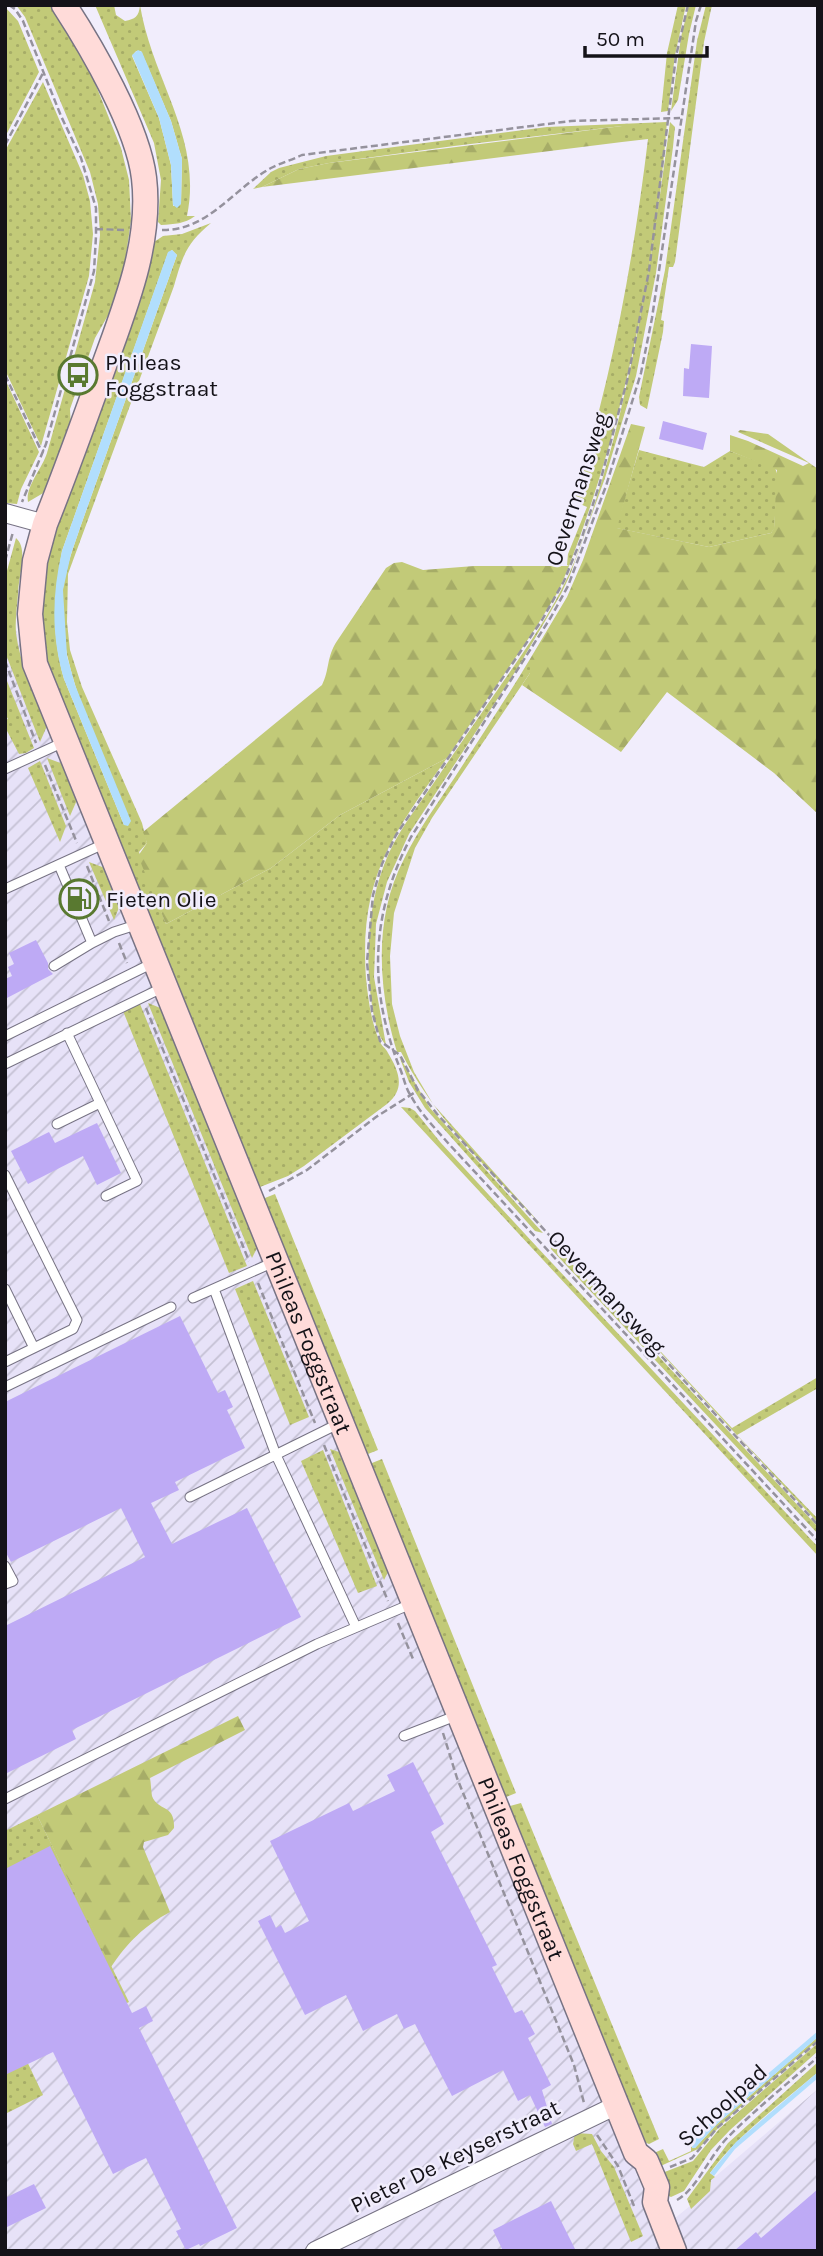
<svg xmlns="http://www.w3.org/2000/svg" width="823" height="2256" font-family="Karla,sans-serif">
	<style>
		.industrial { fill: url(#industrial-furrows) }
		.green { fill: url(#green-dots); fill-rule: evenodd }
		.forest { fill: url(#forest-firs) }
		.water { fill: #b1defd }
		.building { fill: #beaaf5 }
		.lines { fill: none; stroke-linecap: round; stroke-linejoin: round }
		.lane-casing { stroke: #777384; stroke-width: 11 }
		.street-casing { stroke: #777384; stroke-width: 20 }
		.secondary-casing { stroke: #777384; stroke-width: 27 }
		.path { stroke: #95929d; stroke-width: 2.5; stroke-dasharray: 7 3.5; stroke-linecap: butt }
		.lane { stroke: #fff; stroke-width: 9 }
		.street { stroke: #fff; stroke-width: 18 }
		.secondary { stroke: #ffdbd9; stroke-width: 24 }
		.labels { text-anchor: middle; stroke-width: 5; stroke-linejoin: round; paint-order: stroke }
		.poi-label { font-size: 23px; fill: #141218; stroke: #f1edfc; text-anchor: start }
		.street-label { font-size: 23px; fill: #141218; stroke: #f1edfc }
	</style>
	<defs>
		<pattern id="industrial-furrows" width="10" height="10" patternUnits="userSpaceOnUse" patternTransform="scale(1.75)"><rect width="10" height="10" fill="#e7e2f8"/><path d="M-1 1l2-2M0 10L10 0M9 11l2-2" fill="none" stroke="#c5c1d4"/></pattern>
		<pattern id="green-dots" width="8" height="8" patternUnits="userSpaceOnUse" patternTransform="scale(1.75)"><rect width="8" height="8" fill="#c2ca78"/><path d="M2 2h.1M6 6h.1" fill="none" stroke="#a6ac67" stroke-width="1.8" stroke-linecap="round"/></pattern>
		<pattern id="forest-firs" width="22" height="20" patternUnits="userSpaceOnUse" patternTransform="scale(1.75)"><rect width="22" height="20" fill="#c2ca78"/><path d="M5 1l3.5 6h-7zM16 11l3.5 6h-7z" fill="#a6ac67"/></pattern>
	</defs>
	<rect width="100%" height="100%" fill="#f1edfc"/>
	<path class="industrial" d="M5,603L598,2082L660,2230L705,2194L710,2181L818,2089V2251H5Z"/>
	<path class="green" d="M16,5H57L93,78L121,148L129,180L131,221L123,275L114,305L95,338L70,409L71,429L45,492L28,502C25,487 42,469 47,453L95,282L100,235L98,204L90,172L25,17Z
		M95,5H114L116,15L125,21C135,19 139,17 140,5C152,80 203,138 187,216H195C184,224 175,224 161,225L158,222L161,180L154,143ZM136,51H141L171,121L182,159L181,204L173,206L171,165L159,118L132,56Z
		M678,5H686L675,55L668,111L661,112L667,53Z
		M689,5H696L689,34L678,100L671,111L681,37Z
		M706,5H712L704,42L675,262L673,267H669L661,320L664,321L663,332L647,409L640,405L639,397L665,270L697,41Z
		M5,7L18,21L39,72L5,137Z
		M43,82L83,175L90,201L93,234L89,276L41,446L5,370V151Z
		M667,122C655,273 623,425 569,566L567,565L568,554L587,507L573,501C611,383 633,263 648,139L622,142V126L454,146L329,163L299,169L262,187L253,189L271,172L279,168L326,156L547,127Z
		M670,122L675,127L673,147L656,273L636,376L605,478L570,575L561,594L517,669L409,834L387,882L376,924L374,977L386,1045C375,1034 372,1006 370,990C366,949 369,904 384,865C395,835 415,810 433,784C460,744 487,705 514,666C537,632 560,598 575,560C629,419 650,271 670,122Z
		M211,223C186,244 183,255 174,286L68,574L67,622L70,650L82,687L142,823L147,843L139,852L166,924L271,868L340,815L447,758C392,835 359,878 366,978C368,998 371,1021 379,1040C381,1046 386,1048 388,1053C399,1071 406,1089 387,1104L304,1166L288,1176L260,1187L253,1184L43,652C40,618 43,586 49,552L154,242L163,236L182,234ZM172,250L177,255L81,525C74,546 66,566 63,588C53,661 102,752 129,820L124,825L64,679C51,633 54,597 62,551L168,253Z
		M5,379L39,452L21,489L17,504L5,503Z
		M639,450L704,467L730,451L775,468L778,476L774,529L771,533L709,547L616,528Z
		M16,538C29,549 18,578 18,594C17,607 15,620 16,633C20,665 35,696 47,726L40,742L5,652V578Z
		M530,659V673L432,818L415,848L394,913L390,956L392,1004L400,1036L414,1072L433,1104L545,1229C493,1174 436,1121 401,1052H397C378,990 373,918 404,859C418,830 437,804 455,777C480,738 506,699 530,659Z
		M5,676L34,748L26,753L19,754L5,727V720L8,719L5,714Z
		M47,758L63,764L77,800L70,816Z
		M40,761L66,826L60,842L28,768Z
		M89,862L105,868L120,905L114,920Z
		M148,1003L163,1009L258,1246L252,1258Z
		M140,1004L247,1266L229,1273L123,1011Z
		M399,1056L430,1108L543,1233L535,1231L425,1108L409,1082Z
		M401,1107L410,1108L415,1111L441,1143L537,1247L818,1547V1556Z
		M275,1194L378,1450L368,1454L361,1451L262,1205L265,1198Z
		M551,1234L732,1428L818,1377V1388L737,1435L818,1519V1523Z
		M550,1240L818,1527V1534L551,1249Z
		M253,1281L309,1417L290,1425L235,1289Z
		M330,1449L342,1453L389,1570L384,1580Z
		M323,1450L377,1586L358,1593L301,1461Z
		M382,1459L516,1793L506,1797L500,1794L368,1470L372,1463Z
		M521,1803L659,2139L649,2144L642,2141L507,1813L510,1806Z
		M37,1815L129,2002L23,2053L43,2095L5,2114V1831Z
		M818,2037V2040L728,2118L698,2149L654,2169V2153L663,2149L669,2161L691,2151V2146L695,2148L717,2124Z
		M818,2043V2051L730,2130L711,2150L684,2191L671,2197L664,2194L662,2173L693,2161L720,2128Z
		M818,2062V2072C781,2104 739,2133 710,2173L715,2177L711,2180L710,2191L691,2209L687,2199L728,2143Z
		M575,2133L592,2134L601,2151L614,2167L643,2236L631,2242L592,2144L576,2151L573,2144Z"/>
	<path class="forest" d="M622,126V142L262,187L299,169L329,163Z
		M631,424L645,427L617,528L709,547L771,533L774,528L777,470L730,451V435L748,441L803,466L809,463L738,432L740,430L768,434L818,469V814L774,773L667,692L621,752L522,685L530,673V659L567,597L583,560Z
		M402,562L423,570L474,566H569L559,590L535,629L447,758L340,815L271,868L166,924L138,856L147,843L143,832L322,685C330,669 326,658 337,641L386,568L394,563Z
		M238,1716L245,1730L150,1778C151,1783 151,1791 152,1796C158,1812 175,1803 174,1828L168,1835L144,1842L143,1847L170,1912C144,1926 128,1942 111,1967L37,1815Z"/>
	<path class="water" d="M138,50L142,52L171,121L182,159L181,204L177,208L173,205L171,165L159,118L132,55Z
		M172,250L177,255L81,525L71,554L63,590L67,656L75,685L131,821L128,826L124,825L64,679C51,636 52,594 62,551L168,252Z
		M818,2031V2037L717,2124L695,2148H692V2143L711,2122Z
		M818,2072V2078L735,2149L714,2176L710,2173L736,2142Z"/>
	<path class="building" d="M691,344L712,346L709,398L683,396L684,368L689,369Z
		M663,421L707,433L703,450L659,439Z
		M36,940L48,963V969L53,974L5,999V979L12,976L8,967L14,964L9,953Z
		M97,1123L121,1173L97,1185L83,1156L28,1184L11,1151L49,1132L55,1143Z
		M180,1316L218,1393L225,1390L233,1407L227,1410L245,1448L175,1482L179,1490L151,1503L172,1544L247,1508L301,1617L72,1730L76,1739L5,1774V1626L145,1557L121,1508L11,1562L5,1551V1402Z
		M413,1762L444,1824L431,1832L497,1965L492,1967L515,2013L522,2010L535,2034L528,2038L551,2085L542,2090L552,2124L545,2127L530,2095L518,2101L503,2070L452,2096L415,2024L404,2029L397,2014L363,2031L346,1995L305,2015L258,1921L270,1915L276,1928L281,1925L285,1933L309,1921L270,1841L349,1803L353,1811L395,1791L387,1775Z
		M50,1846L132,2013L146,2006L153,2021L139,2028L237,2228L200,2246L199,2244L186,2250L176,2231L181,2229L146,2158L113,2174L53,2052L5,2075V1869Z
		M34,2184L46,2208L5,2228V2198Z
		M818,2189V2251H734L756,2232L761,2238Z
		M551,2201L576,2251H503L493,2230Z"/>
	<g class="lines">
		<g class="lane-casing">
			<path id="lane" d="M5,769L64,742
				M59,865L67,884
				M5,889L106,843
				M79,912L92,943L114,932L139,924
				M54,966L92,943
				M67,1033L137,1181L106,1196
				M5,1036L153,963
				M5,1064L164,987
				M57,1124L100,1103
				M5,1175L77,1320L73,1329L5,1362
				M5,1289L34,1348
				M214,1289L276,1455L356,1627
				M193,1298L274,1262
				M5,1387L171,1307
				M190,1497L338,1424
				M5,1566L13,1581L5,1584
				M404,1736L458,1715
				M5,1799L317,1644L411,1604"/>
		</g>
		<g class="street-casing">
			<path id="street" d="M5,513L45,524
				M315,2251L617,2105"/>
		</g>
		<g class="secondary-casing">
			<g id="secondary">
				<path id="s1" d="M64,5C92,48 138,127 144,178C152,245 123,312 101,374C83,424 65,474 45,524L35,561L30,614L35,664L636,2153L646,2161L657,2187L655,2202L674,2251"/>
			</g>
		</g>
		<path class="path" d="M9,5L15,9L23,21L61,116L81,158L96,208V236L94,271L46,444L22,502
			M688,5L676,56L649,271L628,377L599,486L582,537L564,581L542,620L396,835L382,864L373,895L367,962L372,1011L380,1041L400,1055L418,1090L437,1114L818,1525
			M701,5L696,21L652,318L641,373L606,486L568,586L551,617L411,837C370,915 368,990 401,1071C404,1079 406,1089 411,1096C420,1113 435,1128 448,1143L818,1541
			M5,145L43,73
			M96,229L124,230
			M162,230C208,231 234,188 271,168C280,163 292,160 302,155L571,121L680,118
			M5,375L40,448L44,451
			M5,561L13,532
			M5,661L36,743
			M45,765L77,843
			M87,866L109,921
			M119,943L127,963
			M146,1008L249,1261
			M269,1191L307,1170L376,1117L417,1091
			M258,1283L315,1423
			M324,1445L388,1601
			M398,1623L413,1659
			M443,1733L457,1778L574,2065L584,2103
			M597,2135L618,2166L634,2206
			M670,2167L692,2158L717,2128L818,2041
			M677,2200C697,2189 710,2155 728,2137C756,2109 788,2083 818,2057"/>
		<use href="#lane" class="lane"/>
		<use href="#street" class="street"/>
		<use href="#secondary" class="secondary"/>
	</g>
	<defs>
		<g id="bus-ring" transform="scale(2.0125)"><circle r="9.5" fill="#f1edfc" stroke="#597930" stroke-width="1.5"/><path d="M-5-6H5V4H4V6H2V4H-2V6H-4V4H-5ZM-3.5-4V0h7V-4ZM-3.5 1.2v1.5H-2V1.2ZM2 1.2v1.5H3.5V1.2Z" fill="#597930"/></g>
		<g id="fuel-ring" transform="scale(2.0125)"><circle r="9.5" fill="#f1edfc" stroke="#597930" stroke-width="1.5"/><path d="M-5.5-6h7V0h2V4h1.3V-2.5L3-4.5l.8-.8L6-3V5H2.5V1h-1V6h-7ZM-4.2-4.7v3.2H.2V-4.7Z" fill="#597930"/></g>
	</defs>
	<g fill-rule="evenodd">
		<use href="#bus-ring" x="78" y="375"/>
		<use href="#fuel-ring" x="79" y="899"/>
	</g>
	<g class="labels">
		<g class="poi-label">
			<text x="105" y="370">Phileas<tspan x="105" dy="26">Foggstraat</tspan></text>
			<text x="106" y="907">Fieten Olie</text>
		</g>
		<g class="street-label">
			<text transform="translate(577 489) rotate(-72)" y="8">Oevermansweg</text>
			<text transform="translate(607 1292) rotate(47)" y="8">Oevermansweg</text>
			<text dy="8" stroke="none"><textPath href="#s1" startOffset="1428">Phileas Foggstraat</textPath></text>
			<text dy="8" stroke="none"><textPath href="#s1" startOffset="1995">Phileas Foggstraat</textPath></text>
			<text transform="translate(722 2105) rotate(-42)" y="8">Schoolpad</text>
			<text transform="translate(455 2156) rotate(-26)" y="8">Pieter De Keyserstraat</text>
		</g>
	</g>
	<rect width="823" height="2256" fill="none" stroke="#141218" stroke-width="14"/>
	<path d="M585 46v10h122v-10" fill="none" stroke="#141218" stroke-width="3.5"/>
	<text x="596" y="46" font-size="21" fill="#141218" stroke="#f1edfc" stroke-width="5" paint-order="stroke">50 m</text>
</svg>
